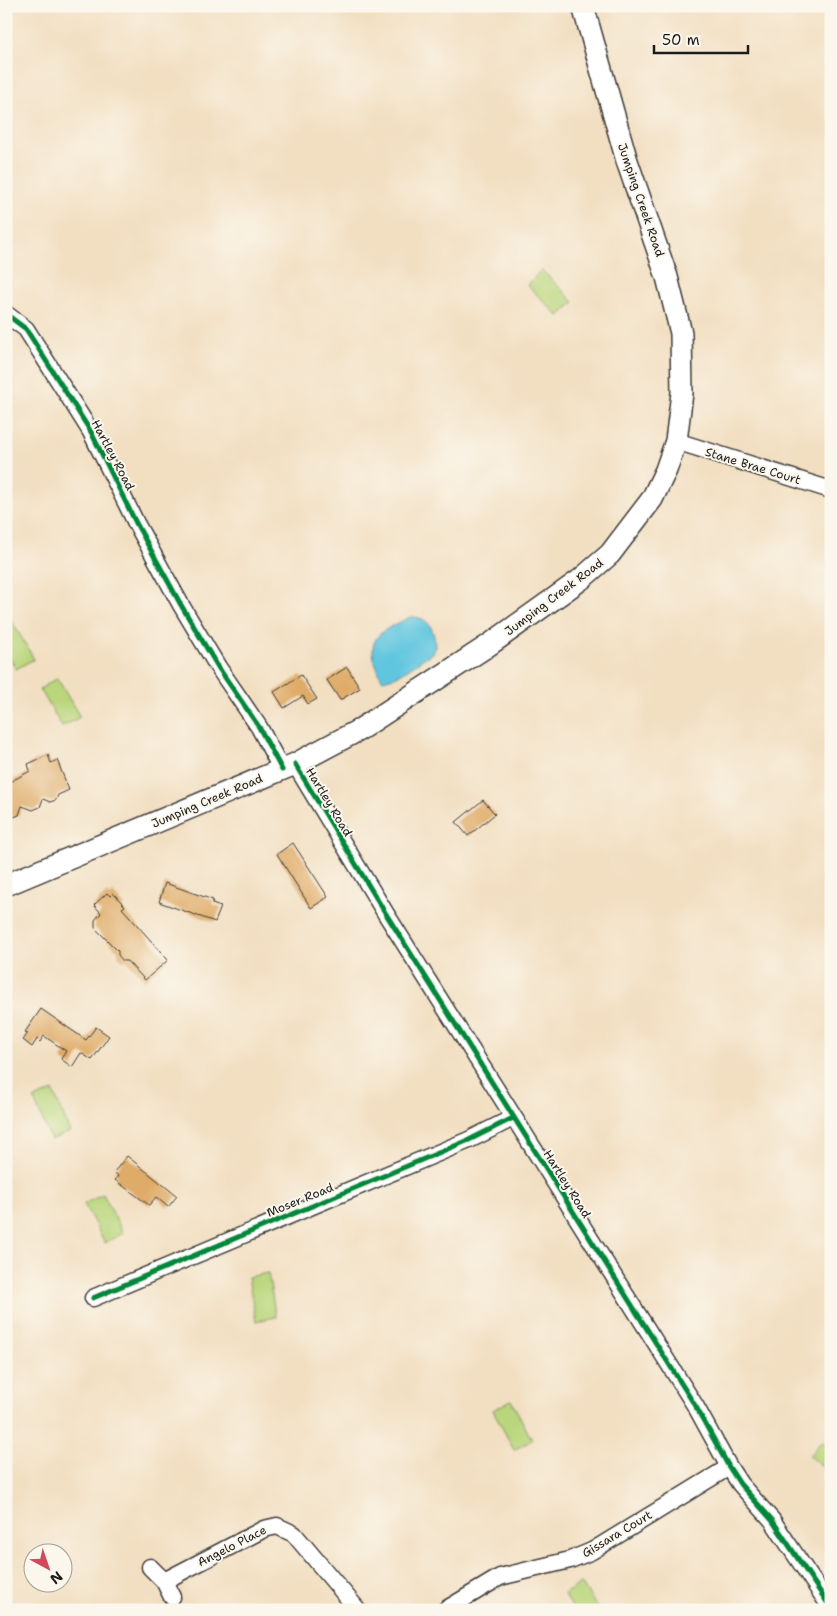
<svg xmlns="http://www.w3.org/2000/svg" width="837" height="1616" font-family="'Shantell Sans',sans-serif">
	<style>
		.green { fill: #b9d67c; stroke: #6a794c }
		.water { fill: #61c6df; stroke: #3e717e }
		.building { fill: #dfab68 }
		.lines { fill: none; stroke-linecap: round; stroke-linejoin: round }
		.minor-casing { stroke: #3c3935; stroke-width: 19 }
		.major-casing { stroke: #3c3935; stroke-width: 24 }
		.minor { stroke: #fff; stroke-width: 16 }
		.major { stroke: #fff; stroke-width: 21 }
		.cycleway-casing { stroke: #fbf7ec; stroke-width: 8 }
		.cycleway { stroke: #00873e; stroke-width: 5 }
		.labels { text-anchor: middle; stroke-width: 4; stroke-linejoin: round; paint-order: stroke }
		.street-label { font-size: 12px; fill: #1c1c1c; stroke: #fbf7ec }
	</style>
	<rect width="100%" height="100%" fill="#fbf7ec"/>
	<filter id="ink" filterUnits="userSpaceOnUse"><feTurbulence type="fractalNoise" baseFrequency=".02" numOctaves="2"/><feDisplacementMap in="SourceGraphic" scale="10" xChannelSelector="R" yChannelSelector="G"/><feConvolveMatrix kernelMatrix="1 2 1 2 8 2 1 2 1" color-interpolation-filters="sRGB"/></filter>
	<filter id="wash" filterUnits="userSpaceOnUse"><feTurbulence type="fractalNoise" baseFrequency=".0096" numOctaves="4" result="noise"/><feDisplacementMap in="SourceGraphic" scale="20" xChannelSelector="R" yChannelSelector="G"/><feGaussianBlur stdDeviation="1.12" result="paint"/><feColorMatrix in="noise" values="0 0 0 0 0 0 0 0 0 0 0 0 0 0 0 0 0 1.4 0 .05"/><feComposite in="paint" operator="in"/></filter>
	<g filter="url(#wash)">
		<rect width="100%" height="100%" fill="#f2dfc2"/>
		<path class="green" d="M542,270L574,302L559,316L527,285Z
			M11,620L34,659L16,669L6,652V623Z
			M57,678L80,717L62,727L40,689Z
			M53,1091L70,1132L51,1140L34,1099Z
			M103,1194L123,1233L105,1243L84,1204Z
			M268,1273L276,1317L256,1321L248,1277Z
			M511,1400L532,1440L514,1450L493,1410Z
			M822,1441L831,1447V1474L809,1456Z
			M581,1583L599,1610H574L564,1594Z"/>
		<path class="water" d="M410,617C429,616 435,630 435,648L432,653L397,676L383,680C379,676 378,668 375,662C366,634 388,629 410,617Z"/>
		<g id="blocks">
			<path class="building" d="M347,667L360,688L340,700L327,680Z
				M301,675L317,699L308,704L303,696L284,708L274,692Z
				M48,755L51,763L57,760L69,790L58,795L56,800L50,802L43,799L40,807L33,810L22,806L19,815L14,817L8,815L6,784L30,771L28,764Z
				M483,800L495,814L468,836L456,822Z
				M293,843L328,897L311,908L277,854Z
				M165,883L213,900L212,904L221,907L215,922L159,902Z
				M107,893L110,896L113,893L125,906L122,908L168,960L145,980L127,961H123L118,955V951L95,928V920L101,913L94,905Z
				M41,1009L86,1040L96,1027L109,1036L92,1060L81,1053L72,1067L61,1059L66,1051L44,1036L40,1042L37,1039L32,1047L23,1040L28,1033L25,1032Z
				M127,1156L177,1196L168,1207L156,1197L149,1205L115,1180L118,1176L114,1172Z"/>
		</g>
	</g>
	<g filter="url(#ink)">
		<use href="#blocks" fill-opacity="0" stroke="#3c3935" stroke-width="1"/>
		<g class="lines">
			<g class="minor-casing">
				<path id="minor" d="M6,314L26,329L91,432L136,523L181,605L218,667L259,727L282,770
					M676,441L831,490
					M295,764L386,914L696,1407L729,1467L740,1484L772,1520L831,1608
					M93,1298L469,1140L513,1118
					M150,1567L164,1581L172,1597
					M164,1581L264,1529L277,1526L294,1534L358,1610
					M445,1610L500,1577L570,1560L592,1551L729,1467"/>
			</g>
			<g class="major-casing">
				<path id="major" d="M6,885L295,764L359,730L489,645L580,580L610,554L652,499L666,470L676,441L682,393L681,333L667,277L627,161L583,6"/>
			</g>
			<use href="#minor" class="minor"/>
			<use href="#major" class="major"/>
			<g class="cycleway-casing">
				<path id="cycleway" d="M6,314L26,329L91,432L136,523L181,605L218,667L259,727L282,770
					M295,764L386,914L696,1407L729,1467L740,1484L772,1520L831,1608
					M93,1298L469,1140L513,1118"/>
			</g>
			<use href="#cycleway" class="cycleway"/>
		</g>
	</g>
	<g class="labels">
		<g class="street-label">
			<text transform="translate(641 200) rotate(71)" y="4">Jumping Creek Road</text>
			<text transform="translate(113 455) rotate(62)" y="4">Hartley Road</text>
			<text transform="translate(753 466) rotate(17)" y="4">Stane Brae Court</text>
			<text transform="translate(554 597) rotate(-37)" y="4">Jumping Creek Road</text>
			<text transform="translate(207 801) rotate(-23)" y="4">Jumping Creek Road</text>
			<text transform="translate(329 802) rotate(59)" y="4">Hartley Road</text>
			<text transform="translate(567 1184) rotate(58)" y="4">Hartley Road</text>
			<text transform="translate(300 1200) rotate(-22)" y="4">Moser Road</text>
			<text transform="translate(617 1534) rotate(-31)" y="4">Gissara Court</text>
			<text transform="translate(232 1546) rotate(-27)" y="4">Angelo Place</text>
		</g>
	</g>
	<rect width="837" height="1616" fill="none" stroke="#fbf7ec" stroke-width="25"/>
	<g transform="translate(48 1568) rotate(140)"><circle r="24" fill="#fbf7ec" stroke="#a29f99"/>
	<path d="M0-4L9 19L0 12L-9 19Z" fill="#d1495b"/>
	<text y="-8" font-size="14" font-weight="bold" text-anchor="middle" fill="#1c1c1c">N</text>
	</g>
	<path d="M654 45v8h94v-8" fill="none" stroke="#1c1c1c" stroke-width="2.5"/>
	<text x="662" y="45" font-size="15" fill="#1c1c1c" stroke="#fbf7ec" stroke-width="4" paint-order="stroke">50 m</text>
</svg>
